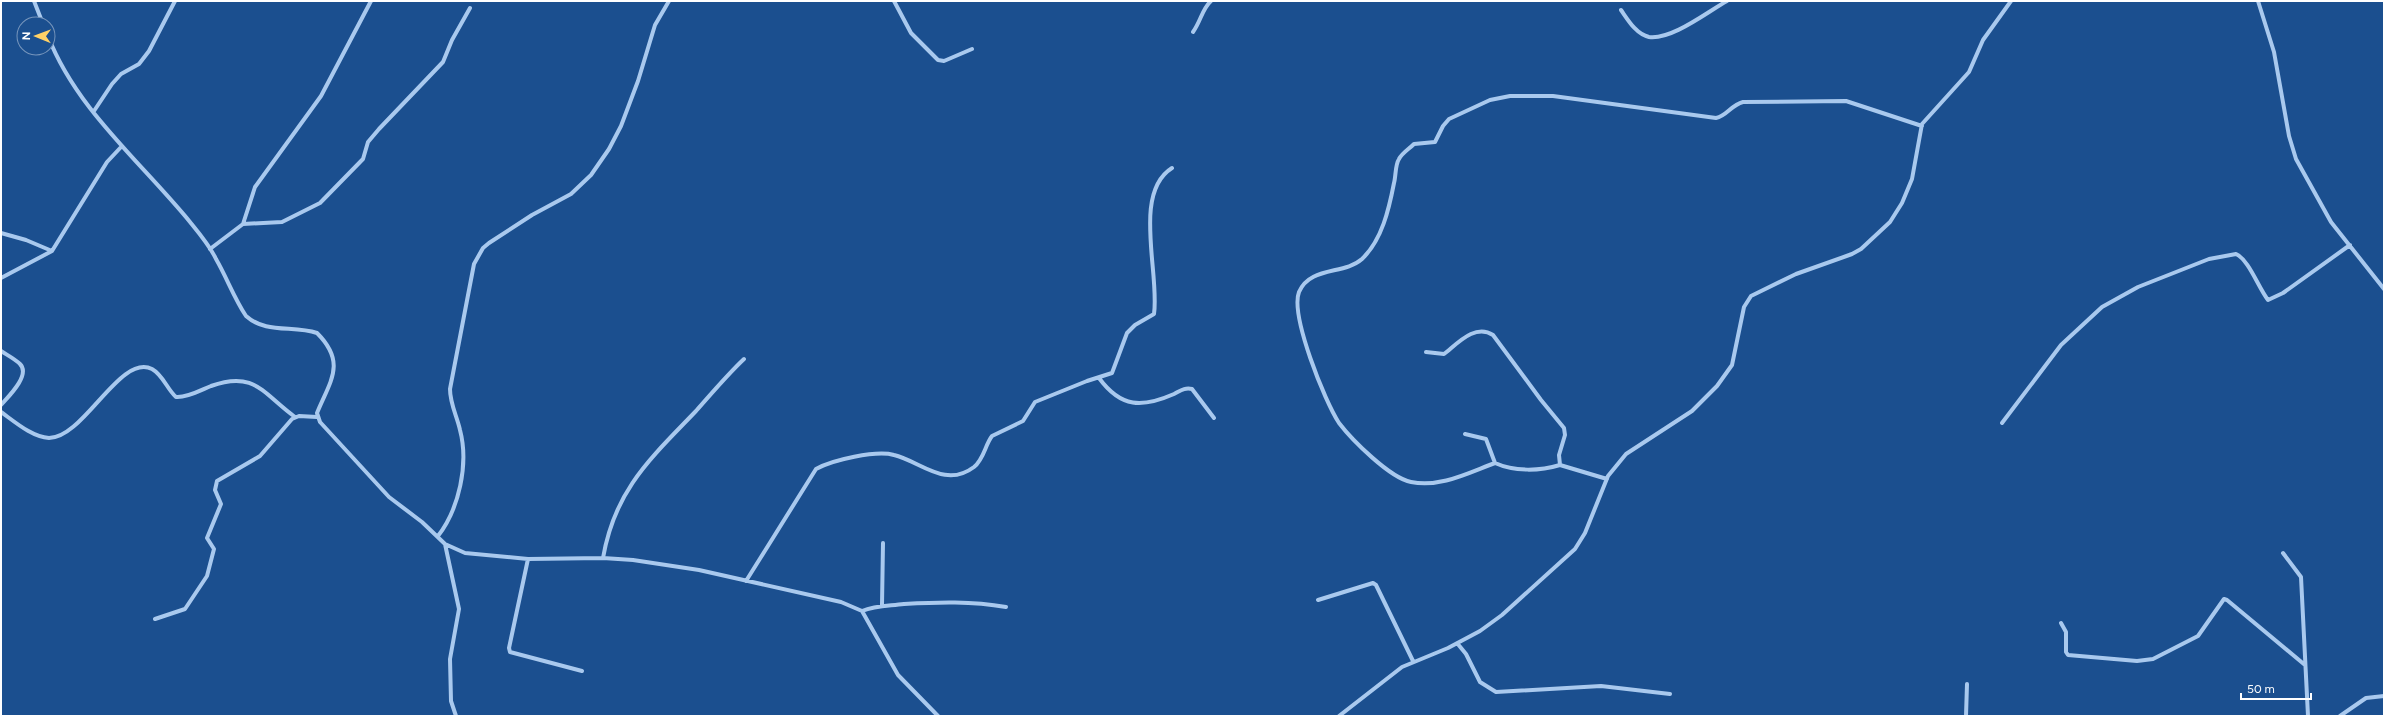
<svg xmlns="http://www.w3.org/2000/svg" width="2385" height="717" font-family="Figtree,sans-serif">
	<style>
		.lines { fill: none; stroke-linecap: round; stroke-linejoin: round }
		.street { stroke: #a9c9ee; stroke-width: 4 }
	</style>
	<rect width="100%" height="100%" fill="#1b4f8f"/>
	<g class="lines">
		<path class="street" d="M34,1L43,24
			M894,1L911,33L938,60L944,61L972,49
			M2258,1L2274,52L2289,136L2296,159L2331,222L2384,289
			M1621,10C1628,20 1636,34 1649,37C1672,40 1707,12 1727,1
			M1193,32C1201,21 1202,9 1211,1
			M48,36C76,109 141,162 190,222C199,233 210,246 216,259C227,278 234,298 246,316C266,334 293,325 317,333C347,363 330,381 317,413L320,422L389,497L422,522L445,544L465,553L528,559L603,558L633,560L699,570L841,602L862,611L898,675L938,716
			M94,111L112,84L121,74L139,64L149,51L175,1
			M243,224L255,187L321,96L371,1
			M1,233L26,240L52,251
			M210,249L243,224L282,222L320,203L363,159L368,142L379,129L443,62L452,40L470,8
			M1,278L52,251L107,162L122,146
			M1,351C7,355 15,359 20,364C31,375 8,397 1,405
			M1426,352L1444,354C1457,344 1475,323 1493,335L1541,400L1564,428L1565,435L1559,455L1560,465L1607,479
			M1099,378C1121,408 1142,408 1174,394C1180,391 1185,387 1192,389L1214,418
			M1,412C15,422 32,437 49,438C84,438 120,353 152,369C163,375 167,389 176,397C187,398 201,390 211,386C255,370 263,394 295,417
			M2002,423L2061,345L2102,307L2138,287L2209,259L2236,254C2249,260 2258,287 2268,300L2283,293L2350,245
			M1465,434L1486,439L1495,463C1515,472 1540,471 1560,465
			M1495,463C1468,473 1440,488 1411,482C1390,478 1352,440 1339,423C1325,402 1290,315 1299,292C1310,266 1344,275 1362,259C1382,240 1389,209 1394,183C1396,176 1395,165 1399,159C1402,153 1409,149 1414,144L1435,142L1443,126L1449,119L1490,100L1510,96H1553L1716,118C1727,116 1731,105 1743,102L1846,101L1922,126
			M438,536C459,509 469,464 460,430C457,416 450,404 450,389L474,264L483,248L489,243L532,215L571,194L591,175L609,149L621,126L638,81L655,25L669,1
			M445,544L459,609L450,659L451,701L456,716
			M2283,553L2301,577L2308,716
			M603,558C615,489 651,458 696,411C712,393 727,375 744,359
			M528,559L509,648L510,652L582,671
			M746,581L816,469C832,460 876,450 894,455C920,461 945,489 974,467C984,459 985,445 992,436L1023,421L1035,402L1087,381L1112,373L1127,333L1135,325L1154,314C1160,274 1132,193 1172,168
			M1318,600L1373,583L1376,585L1413,661
			M882,605L883,543
			M862,611C876,605 889,606 904,604C939,602 971,601 1006,607
			M155,619L185,609L207,576L214,549L207,538L221,504L215,490L217,481L260,456L292,419L299,416L317,417
			M2061,623L2066,632V652L2068,655L2137,661L2153,659L2198,636L2224,599L2227,600L2305,665
			M1457,643L1466,654L1480,682L1496,692L1601,686L1670,694
			M1339,716L1402,667L1448,648L1480,631L1502,615L1575,549L1585,533L1608,476L1626,454L1692,411L1717,386L1732,365L1744,307L1751,296L1796,274L1852,254L1861,249L1890,222L1902,203L1912,179L1922,124L1969,72L1983,40L2011,1
			M1966,716L1967,684
			M2340,716L2366,698L2384,696"/>
	</g>
	<rect width="2385" height="717" fill="none" stroke="#ffffff" stroke-width="4"/>
	<g transform="translate(36 36) rotate(271)"><circle r="19" fill="#1b4f8f" stroke="#7695bc"/>
	<path d="M0-3L7 15L0 10L-7 15Z" fill="#ffd166"/>
	<text y="-6" font-size="11" font-weight="bold" text-anchor="middle" fill="#ffffff">N</text>
	</g>
	<path d="M2241 693v6h70v-6" fill="none" stroke="#ffffff" stroke-width="2"/>
	<text x="2247" y="693" font-size="12" fill="#ffffff" stroke="#1b4f8f" stroke-width="3" paint-order="stroke">50 m</text>
</svg>
